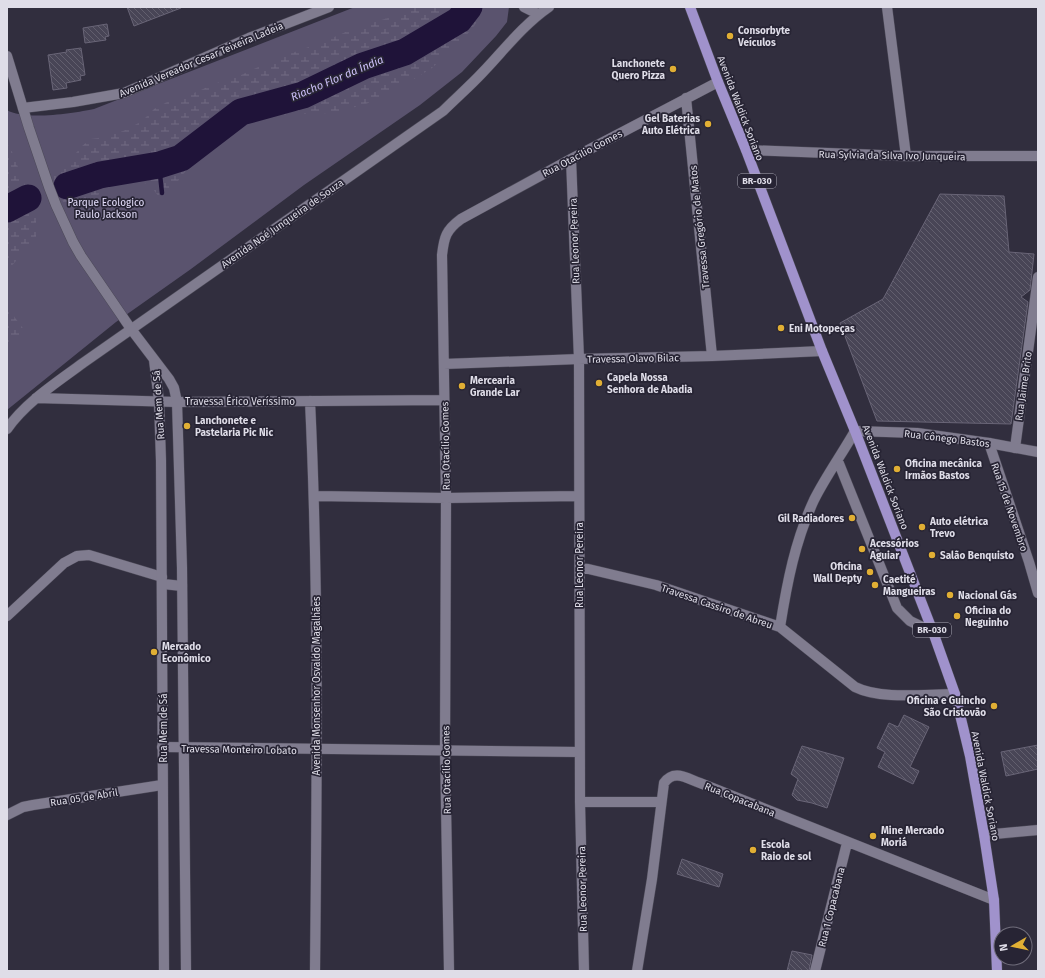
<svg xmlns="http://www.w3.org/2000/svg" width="1045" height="978" font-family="'Fira Sans',sans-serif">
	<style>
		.green { fill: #5a536e }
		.wetland { fill: url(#wetland-marsh) }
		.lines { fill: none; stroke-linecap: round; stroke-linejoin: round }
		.stream { stroke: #1f1339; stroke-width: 4.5 }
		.river { stroke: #1f1339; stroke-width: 27 }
		.building { fill: url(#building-back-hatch); stroke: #696577 }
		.minor-casing { stroke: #4c4a58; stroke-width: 11 }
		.tertiary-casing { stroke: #4c4a58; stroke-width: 11 }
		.primary-casing { stroke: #4c4a58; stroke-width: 11 }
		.minor { stroke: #807c8f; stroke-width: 10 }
		.tertiary { stroke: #807c8f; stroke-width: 10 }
		.primary { stroke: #a092cc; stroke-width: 10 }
		.poi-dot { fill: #e1af34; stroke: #272434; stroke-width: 1.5 }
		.labels { text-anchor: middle; stroke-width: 3.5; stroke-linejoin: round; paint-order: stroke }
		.shield { fill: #272434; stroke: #a8a6b2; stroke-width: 1 }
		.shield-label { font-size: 9px; font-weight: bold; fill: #dfdde8 }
		.poi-label { font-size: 10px; font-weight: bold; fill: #dfdde8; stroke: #272434; text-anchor: start }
		.street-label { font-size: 10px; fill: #dfdde8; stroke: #272434 }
		.park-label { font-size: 10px; fill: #e2dcf9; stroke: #272434 }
		.water-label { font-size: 11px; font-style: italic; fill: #ccbff8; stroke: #272434 }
	</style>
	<defs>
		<pattern id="wetland-marsh" width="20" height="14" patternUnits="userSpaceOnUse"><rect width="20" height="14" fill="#5a536e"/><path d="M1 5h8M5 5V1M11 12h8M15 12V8" fill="none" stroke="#716b83"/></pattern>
		<pattern id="building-back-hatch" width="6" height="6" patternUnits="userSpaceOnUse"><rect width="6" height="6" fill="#484556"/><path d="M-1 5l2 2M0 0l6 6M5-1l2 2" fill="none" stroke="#625f6e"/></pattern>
	</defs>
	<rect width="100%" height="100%" fill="#312e3e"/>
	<path class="green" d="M355,7H509L507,22L496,36L462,72L420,105L304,185L191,269L116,322L7,410V110C24,121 75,113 94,109Z"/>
	<path class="wetland" d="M415,7H486L485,11L471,30L454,48L432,68L396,90L366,104L333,113L293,114L267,116L237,123L214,141L184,173L169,193L159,197L150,185L128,177C105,193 92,200 64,204L52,174L70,160L82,146L91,139L105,137L126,130L142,121L154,109L169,101L187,96L217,83L241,75L275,59L320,43L353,29L394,16Z
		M7,144L11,149L36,214V239L7,271Z
		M7,307L25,331L7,347Z"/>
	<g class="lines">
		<path class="stream" d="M159,165L162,193"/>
		<path class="river" d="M67,186L100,175L159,165L181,158L241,112L303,95L363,66L405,52L459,20L469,7
			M7,209L28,198"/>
	</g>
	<path class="building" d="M127,7H181V8L134,26Z
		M107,24L109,36L105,37L106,40L85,43L83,28Z
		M81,48L85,75L80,76L81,80L66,83L67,88L53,90L48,55L67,52L66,50Z
		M940,194L1004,196L1009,252L1034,254L1030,290L1021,297L1028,302L1011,424L877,421L840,323L883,299Z
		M904,715L929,727L910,767L919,771L913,784L878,767L885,752L877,748L889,723L898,727Z
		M1038,745V769L1006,776L1001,752Z
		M802,746L844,758L827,808L812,803L797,800L792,795L798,779L791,774Z
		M682,859L723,874L719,887L677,874Z
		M792,951L812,955L809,971H787Z"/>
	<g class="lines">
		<g class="minor-casing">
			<path id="minor" d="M524,7L538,14
				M887,7L906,156
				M686,98L712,356
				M23,108L73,102L124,93L249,38L329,7
				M746,150L906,156H1038
				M571,159L579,359L580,802L584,971
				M444,364L579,359L712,356L822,351
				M36,398L177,402L444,400
				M310,401C319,591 317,781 315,971
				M7,429C26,402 56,383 83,363L443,111C456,98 470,86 483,72C504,50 523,25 549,7
				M989,443L1029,562L1038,593
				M1015,448L1038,277
				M838,461L897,608L910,621L933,632
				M315,496L446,498L578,496
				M580,567L656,585L780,627L855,687C881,700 925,694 955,694
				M163,584L182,586
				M7,616L64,563L77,556L89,555L162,577
				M780,627C787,583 795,541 814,500C826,476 842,454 855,431
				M162,747L580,752
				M580,802H661
				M7,815L23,807L33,805L162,785
				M984,835L1038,830
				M449,971L445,750L446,498L442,255C444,237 446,230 461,219L571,159L718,82
				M637,971L652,879L664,783C674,769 686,778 700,783L994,900
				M815,971L847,843"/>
		</g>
		<g class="tertiary-casing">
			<path id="tertiary" d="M7,56L29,128L49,187L56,205L73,242L81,256L131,329L169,379L174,388L177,402L182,568L186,971
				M154,360L159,401L161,461L164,971
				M855,431L917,433L989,443L1038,452"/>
		</g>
		<g class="primary-casing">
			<path id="primary" d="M690,7L718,82L746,150L822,351L855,431L933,632L955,694L970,756L984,835L994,900L997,971"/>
		</g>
		<use href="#minor" class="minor"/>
		<use href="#tertiary" class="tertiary"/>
		<use href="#primary" class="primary"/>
	</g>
	<g class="poi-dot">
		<circle cx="730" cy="36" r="4"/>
		<circle cx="673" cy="69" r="4"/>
		<circle cx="708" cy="124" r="4"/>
		<circle cx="781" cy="328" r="4"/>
		<circle cx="599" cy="383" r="4"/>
		<circle cx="462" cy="386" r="4"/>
		<circle cx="187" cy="426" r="4"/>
		<circle cx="897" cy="469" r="4"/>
		<circle cx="852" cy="518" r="4"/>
		<circle cx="922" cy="527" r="4"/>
		<circle cx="862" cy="549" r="4"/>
		<circle cx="932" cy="555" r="4"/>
		<circle cx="870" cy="572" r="4"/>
		<circle cx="875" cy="585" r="4"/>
		<circle cx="950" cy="595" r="4"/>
		<circle cx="957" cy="616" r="4"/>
		<circle cx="154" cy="652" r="4"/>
		<circle cx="994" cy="706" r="4"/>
		<circle cx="873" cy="836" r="4"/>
		<circle cx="753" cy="850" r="4"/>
	</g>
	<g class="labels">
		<g class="shield">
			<rect x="738" y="174" width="38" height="14" rx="3"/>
			<rect x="913" y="623" width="38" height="14" rx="3"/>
		</g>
		<g class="shield-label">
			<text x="757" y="184">BR-030</text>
			<text x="932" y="633">BR-030</text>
		</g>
		<g class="poi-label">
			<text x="738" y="34">Consorbyte<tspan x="738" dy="12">Veículos</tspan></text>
			<text x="665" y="67" text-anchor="end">Lanchonete<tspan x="665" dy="12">Quero Pizza</tspan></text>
			<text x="700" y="122" text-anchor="end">Gel Baterias<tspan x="700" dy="12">Auto Elétrica</tspan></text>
			<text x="789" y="332">Eni Motopeças</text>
			<text x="607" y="381">Capela Nossa<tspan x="607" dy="12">Senhora de Abadia</tspan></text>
			<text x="470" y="384">Mercearia<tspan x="470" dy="12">Grande Lar</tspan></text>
			<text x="195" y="424">Lanchonete e<tspan x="195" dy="12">Pastelaria Pic Nic</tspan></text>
			<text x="905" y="467">Oficina mecânica<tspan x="905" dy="12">Irmãos Bastos</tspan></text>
			<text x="844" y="522" text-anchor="end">Gil Radiadores</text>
			<text x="930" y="525">Auto elétrica<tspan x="930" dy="12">Trevo</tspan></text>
			<text x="870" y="547">Acessórios<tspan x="870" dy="12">Aguiar</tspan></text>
			<text x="940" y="559">Salão Benquisto</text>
			<text x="862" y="570" text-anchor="end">Oficina<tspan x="862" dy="12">Wall Depty</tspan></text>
			<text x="883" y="583">Caetité<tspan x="883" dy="12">Mangueiras</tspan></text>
			<text x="958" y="599">Nacional Gás</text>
			<text x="965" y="614">Oficina do<tspan x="965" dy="12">Neguinho</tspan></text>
			<text x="162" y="650">Mercado<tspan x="162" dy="12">Econômico</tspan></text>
			<text x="986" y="704" text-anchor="end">Oficina e Guincho<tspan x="986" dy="12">São Cristovão</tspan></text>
			<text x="881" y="834">Mine Mercado<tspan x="881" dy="12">Moriá</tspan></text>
			<text x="761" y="848">Escola<tspan x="761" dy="12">Raio de sol</tspan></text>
		</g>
		<g class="street-label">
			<text transform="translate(201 59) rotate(-23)" y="4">Avenida Vereador Cesar Teixeira Ladeia</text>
			<text transform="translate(741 108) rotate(69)" y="4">Avenida Waldick Soriano</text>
			<text transform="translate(582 153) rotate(-28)" y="4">Rua Otacílio Gomes</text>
			<text transform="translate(892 155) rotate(1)" y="4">Rua Sylvia da Silva Ivo Junqueira</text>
			<text transform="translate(282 223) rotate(-35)" y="4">Avenida Noé Junqueira de Souza</text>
			<text transform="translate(699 227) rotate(-96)" y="4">Travessa Gregório de Matos</text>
			<text transform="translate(574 241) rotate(-92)" y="4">Rua Leonor Pereira</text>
			<text transform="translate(633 358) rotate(-1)" y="4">Travessa Olavo Bilac</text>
			<text transform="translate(1023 386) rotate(-82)" y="4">Rua Jaime Brito</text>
			<text x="240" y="405">Travessa Érico Veríssimo</text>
			<text transform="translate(158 405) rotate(-94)" y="4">Rua Mem de Sá</text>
			<text transform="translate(947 438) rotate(7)" y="4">Rua Cônego Bastos</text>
			<text transform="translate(445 446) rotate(-91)" y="4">Rua Otacílio Gomes</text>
			<text transform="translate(886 477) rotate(69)" y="4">Avenida Waldick Soriano</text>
			<text transform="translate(1010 507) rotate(71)" y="4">Rua 15 de Novembro</text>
			<text transform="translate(579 565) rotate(-90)" y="4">Rua Leonor Pereira</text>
			<text transform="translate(717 606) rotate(19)" y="4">Travessa Cassiro de Abreu</text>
			<text transform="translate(316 686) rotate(-90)" y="4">Avenida Monsenhor Osvaldo Magalhães</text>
			<text transform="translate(163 728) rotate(-90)" y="4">Rua Mem de Sá</text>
			<text transform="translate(239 749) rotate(1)" y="4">Travessa Monteiro Lobato</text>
			<text transform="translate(446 770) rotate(-91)" y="4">Rua Otacílio Gomes</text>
			<text transform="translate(986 786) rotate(79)" y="4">Avenida Waldick Soriano</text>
			<text transform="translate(84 797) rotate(-9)" y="4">Rua 05 de Abril</text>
			<text transform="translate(740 799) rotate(22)" y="4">Rua Copacabana</text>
			<text transform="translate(582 889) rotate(-91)" y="4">Rua Leonor Pereira</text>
			<text transform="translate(831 907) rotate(-76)" y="4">Rua 1 Copacabana</text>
		</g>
		<g class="park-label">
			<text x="106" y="206">Parque Ecologico<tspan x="106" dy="12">Paulo Jackson</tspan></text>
		</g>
		<g class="water-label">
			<text transform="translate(337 78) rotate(-23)" y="4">Riacho Flor da Índia</text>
		</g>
	</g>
	<rect width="1045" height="978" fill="none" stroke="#dfdde8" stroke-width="16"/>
	<g transform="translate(1013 946) rotate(261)"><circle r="19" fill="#272434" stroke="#716e7c"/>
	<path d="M0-3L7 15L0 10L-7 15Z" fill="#e1af34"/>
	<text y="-6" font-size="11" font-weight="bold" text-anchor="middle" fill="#dfdde8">N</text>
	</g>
</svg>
